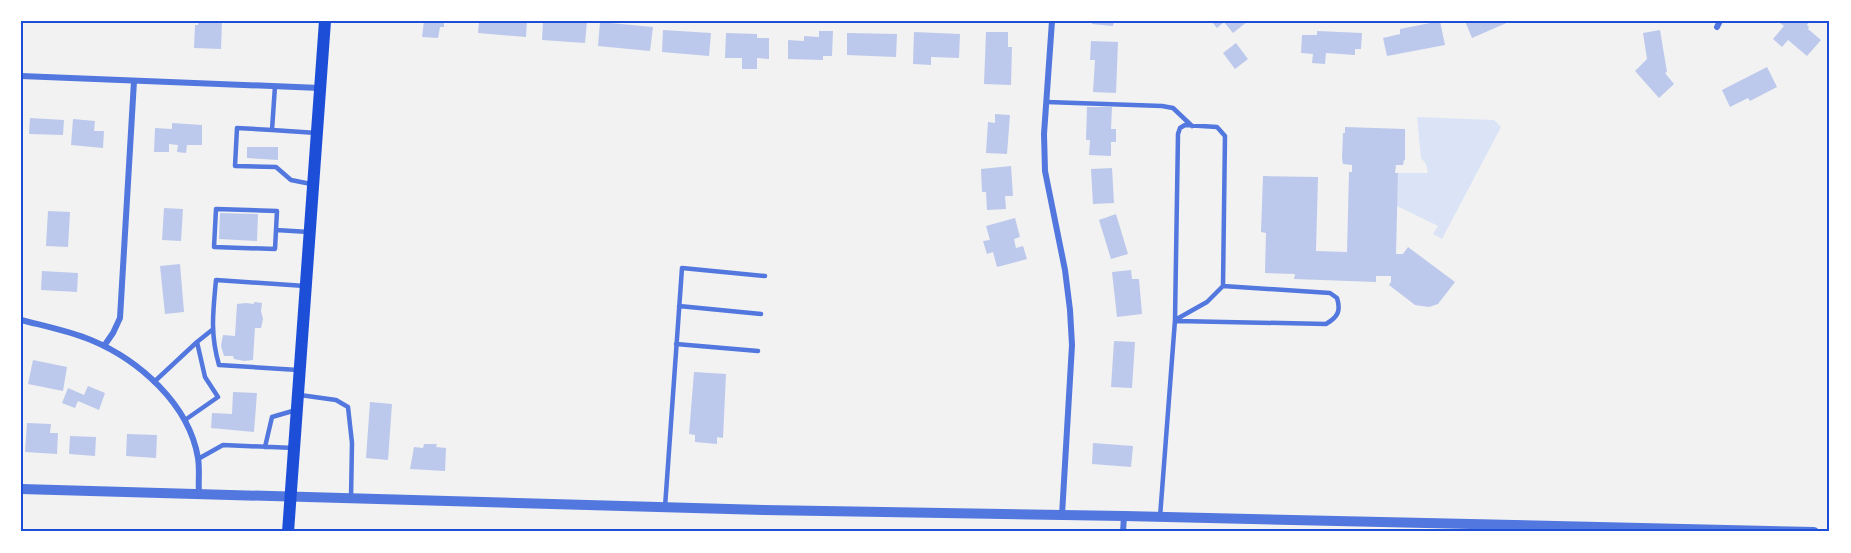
<svg xmlns="http://www.w3.org/2000/svg" width="1851" height="553" font-family="'Roboto Condensed',sans-serif">
	<style>
		.green { fill: #dbe4f7 }
		.building { fill: #bdc9ec }
		.lines { fill: none; stroke-linecap: round; stroke-linejoin: round }
		.service { stroke: #5277de; stroke-width: 4.5 }
		.minor { stroke: #5277de; stroke-width: 6 }
		.tertiary { stroke: #5277de; stroke-width: 10 }
		.secondary { stroke: #1d4ed8; stroke-width: 12 }
		.neatline { fill: none; stroke: #1d4ed8; stroke-width: 2 }
	</style>
	<rect width="100%" height="100%" fill="#f2f2f2"/>
	<path class="green" d="M1417,117L1494,120L1501,127L1442,239L1433,234L1438,226L1397,206L1398,173H1428L1426,164L1421,158Z"/>
	<path class="building" d="M199,21H222L221,49L194,48L195,25H198Z
		M424,21H444V27H440L438,38L422,37Z
		M479,21H527L526,37L478,33Z
		M543,21H587L585,43L542,40Z
		M1092,21H1114L1113,26L1092,24Z
		M1211,21H1248L1233,33L1224,22L1217,28Z
		M1440,21L1445,45L1387,56L1383,38L1400,34V29Z
		M1465,21H1511L1472,38Z
		M1781,21H1810L1807,25L1809,27L1808,29L1821,40L1807,56L1788,40L1782,47L1773,39L1784,26L1780,23Z
		M600,22L653,27L650,51L598,46Z
		M663,30L711,33L709,56L662,52Z
		M1660,30L1667,72L1665,73L1674,84L1659,98L1635,71L1647,59L1643,33Z
		M819,31H833L832,56H823V60L788,59V40L804,41V36L819,37Z
		M1317,31L1362,33L1361,49H1355V55L1326,53L1325,64L1312,63L1313,54L1301,53L1302,35H1317Z
		M914,32L960,34L959,58L931,57V65L913,64Z
		M986,32H1008V47H1012L1011,85L984,84Z
		M726,33L757,34V38H769V59L757,58V69H742V58H725Z
		M847,33L897,34L896,57L847,55Z
		M1091,41L1118,42L1116,93L1093,92L1095,60H1090Z
		M1236,43L1248,59L1235,69L1223,53Z
		M1767,67L1777,87L1750,101L1748,98L1730,107L1722,90Z
		M1087,107H1112L1111,129H1116V142H1111V156L1089,155L1090,140H1086Z
		M995,114L1010,115L1007,154L986,153L988,122L995,123Z
		M30,118L64,120L63,135L29,134Z
		M73,119L95,121L94,131H104L103,148L71,145Z
		M172,123L202,125V145H187L186,153L177,152L178,145L169,144V152H154L155,128L172,129Z
		M1345,127L1405,129V160H1404L1403,165H1396L1395,173H1398L1396,254H1403L1408,247L1455,282L1438,304L1429,307L1415,305L1389,285L1391,282V276H1376V282L1294,279L1295,274L1265,273L1266,233L1261,232L1263,176L1318,177L1316,251L1347,252L1349,172H1352V165L1343,164L1342,158L1343,133H1345Z
		M247,147H278V160L247,158Z
		M1011,166L1013,196H1005L1006,209L987,210L986,192H982L981,169Z
		M1112,168L1114,203L1093,204L1091,169Z
		M164,208L183,209L181,241L162,240Z
		M48,211L70,212L68,247L46,246Z
		M220,213L258,214L257,241L219,239Z
		M1116,214L1128,254L1111,259L1099,220Z
		M1015,218L1020,237L1014,239L1016,248L1023,246L1027,259L997,267L993,252L987,254L983,241L990,240L986,226Z
		M180,264L184,312L165,314L160,266Z
		M1131,270L1132,279H1139L1142,314L1117,317L1112,272Z
		M42,271L78,273L77,292L41,290Z
		M254,302L262,303L261,311L263,319L261,328H255L253,360L244,361L234,359L233,356H224L221,346L223,335L235,336L237,304L246,303L254,304Z
		M1114,341L1135,342L1132,388L1111,387Z
		M33,360L67,367L63,391L28,384Z
		M694,372L726,374L723,438L717,437V444L695,442V435L689,434Z
		M88,386L105,393L99,410L78,401L75,408L62,403L68,388L84,395Z
		M233,392L257,393L254,432L211,428L212,413L232,414Z
		M370,402L392,404L388,460L366,458Z
		M27,423L51,424L50,433H58L57,454L25,452Z
		M127,434L157,435L156,458L126,456Z
		M70,436L96,437L95,456L69,454Z
		M1093,443L1133,446L1131,467L1092,464Z
		M424,444H437L436,447L446,448L445,471L410,469L414,447L423,448Z"/>
	<g class="lines">
		<path class="service" d="M275,86L272,130L237,128L235,166L276,167L291,180L311,184
			M1047,102L1162,106L1173,108L1192,126
			M272,130L317,133
			M276,230L275,249L214,247L216,209L277,211L276,230L309,232
			M679,306L761,314
			M1177,321L1326,324C1338,317 1341,311 1337,298L1330,293L1223,286
			M676,344L758,351
			M298,370L219,365C210,334 213,312 216,280L305,286
			M154,382L197,342
			M300,395L336,400L348,407L352,443L351,498
			M185,420L218,397L205,377L197,342L212,330
			M265,447L272,417L296,410
			M198,459L223,445L294,448
			M665,507L682,268L765,276
			M1160,517L1175,320L1178,134L1180,128L1185,125L1217,127L1225,136L1223,286L1207,302L1175,320"/>
		<path class="minor" d="M1052,21L1044,134L1045,171L1065,270L1070,310L1072,345L1062,515
			M1717,27L1720,21
			M21,76L320,88
			M21,320C44,326 69,331 91,340C139,360 189,404 198,458C200,470 198,483 199,494
			M104,346L113,333L120,318L134,81
			M1123,532L1124,516"/>
		<path class="tertiary" d="M21,489L764,510L1124,516L1814,532"/>
		<path class="secondary" d="M288,532L325,21"/>
	</g>
	<rect width="1851" height="553" fill="none" stroke="#ffffff" stroke-width="45"/>
	<rect x="22" y="22" width="1806" height="508" class="neatline"/>
</svg>
